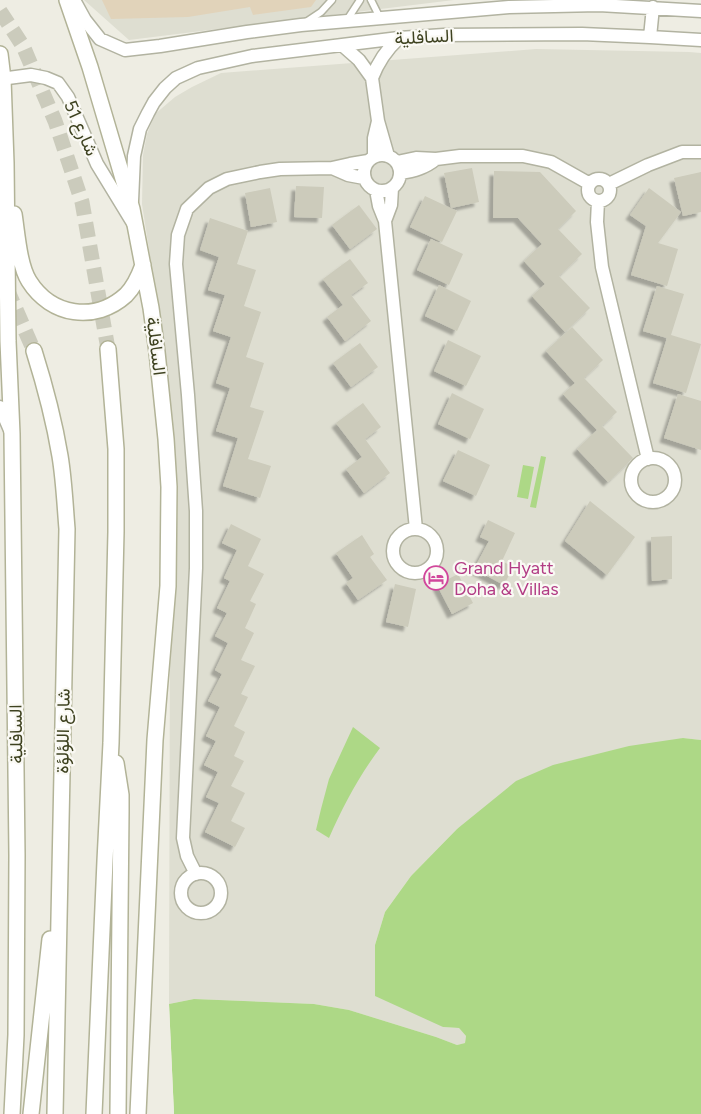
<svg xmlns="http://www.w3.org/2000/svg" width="701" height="1114" font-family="Figtree,Vazirmatn,sans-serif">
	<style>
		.built { fill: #deded1 }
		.green { fill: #e1d3ba }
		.water { fill: #add886 }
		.pier { fill: #eeede3 }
		.building { fill: #cccbbb; filter: url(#shadow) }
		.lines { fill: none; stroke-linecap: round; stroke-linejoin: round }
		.secondary-tunnel { stroke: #cbcbbc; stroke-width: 15; stroke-dasharray: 15 8; stroke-linecap: butt }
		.lane-casing { stroke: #b2b3a1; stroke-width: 9 }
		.street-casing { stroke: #b2b3a1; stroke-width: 15 }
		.secondary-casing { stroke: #b2b397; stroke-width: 18 }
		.lane { stroke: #fff; stroke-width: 6 }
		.street { stroke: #fff; stroke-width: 12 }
		.secondary { stroke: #fff; stroke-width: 15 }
		.labels { text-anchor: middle; stroke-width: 4.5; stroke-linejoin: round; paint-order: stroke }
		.street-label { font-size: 18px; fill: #3e4220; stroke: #faf9f4 }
		.hotel-label { font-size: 18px; fill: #b23c85; stroke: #faf9f4; text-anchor: start }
	</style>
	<defs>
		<filter id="shadow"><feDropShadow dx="-4.5" dy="4.5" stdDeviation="1" flood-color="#0004"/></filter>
	</defs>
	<rect width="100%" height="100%" fill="#eeede3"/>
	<path class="built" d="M84,0H454L129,40Z
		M536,49L689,52L701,53V740L683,738L457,829L411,876L385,912L375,945L443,1027L459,1028L466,1036L465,1043L457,1045L436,1037L349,1010L314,1004L194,999L169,1004L170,631L161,327L142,204L143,155L147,134L155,114L175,97L192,87L221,73Z"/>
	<path class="green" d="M102,0H316L311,7L253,15L250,7L188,17L111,19Z"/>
	<path class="water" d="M541,456L546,457L536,508L530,507Z
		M523,465L534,467L528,499L517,497Z
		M353,727L380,748C359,776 343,806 329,838L316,830L321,809L329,779Z
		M683,738L701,740V1114H174L169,1004L194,999L314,1004L349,1010L436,1037L457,1045L465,1043L466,1036L459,1028L443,1027L375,996V945L385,912L411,876L457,829L516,781L553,765L629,746Z"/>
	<path class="pier" d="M167,1004H169L174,1114H171Z"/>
	<path class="building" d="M472,168L479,202L451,208L444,173Z
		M494,171L540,172L576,211L558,229L582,254L559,276L590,308L565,332L532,296L545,284L524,261L542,244L518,218H493Z
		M701,172V212L683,216L674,178Z
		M296,186L324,187L322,218L294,217Z
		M270,188L277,222L251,227L245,193Z
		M649,188L681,212L658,243L678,249L667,286L631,275L646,226L630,215Z
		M425,196L457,211L442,242L410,227Z
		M359,205L377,229L350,249L332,225Z
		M210,218L248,231L237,264L256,270L244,306L261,312L246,357L264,363L250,407L264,411L248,459L271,466L260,498L223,486L238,438L216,431L230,388L216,383L231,337L213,331L225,295L208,290L219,257L200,250Z
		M431,239L463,254L449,285L417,270Z
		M350,259L368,283L351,295L371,321L345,341L327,317L343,305L323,279Z
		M439,285L471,301L457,331L425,316Z
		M657,286L684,294L671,335L701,344L686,393L653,383L667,338L643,331Z
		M572,327L603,360L584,378L617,412L602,426L633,458L608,482L577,449L597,430L563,394L575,383L546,351Z
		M448,340L481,356L466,386L434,371Z
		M360,343L378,367L351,387L333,363Z
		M452,393L484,409L470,439L438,424Z
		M678,394L701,401V450L664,438Z
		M363,403L381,427L365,439L390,473L364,493L346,469L362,457L336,423Z
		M458,450L490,465L476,496L443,481Z
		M590,501L635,537L607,575L565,541Z
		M488,520L515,533L502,561L513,567L504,585L474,569L489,541L480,537Z
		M231,524L261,539L248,566L264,574L250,601L256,604L245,628L254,633L241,660L255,666L241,694L248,697L234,726L245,732L234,756L244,761L231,786L245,793L231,821L245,828L235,847L205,832L219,803L206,797L218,772L204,765L216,741L206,736L220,707L208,701L222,674L215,670L228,643L215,636L227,613L217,608L230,581L224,578L237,550L222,543Z
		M362,535L374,554L370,557L387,580L358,600L346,583L353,578L336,553Z
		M672,536V579L652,581L651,537Z
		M458,574L473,603L452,614L437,585Z
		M395,584L416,589L408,627L386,622Z"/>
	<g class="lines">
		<path class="secondary-tunnel" d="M0,11L23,46L55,121L82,202L108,349
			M7,289L34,351"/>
		<g class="lane-casing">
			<path id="lane" d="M371,0L380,18
				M347,20L360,0
				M306,22L321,12L332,0"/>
		</g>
		<g class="street-casing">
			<path id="street" d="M74,0L85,20L100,39L125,50L160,46L247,32L301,25L509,7L599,5L701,11
				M650,37L653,7
				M342,45L359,60L372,78L378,121L388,156
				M372,78C378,62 386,50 399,38
				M0,79L31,75L46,78L58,83L68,97L97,164L133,223
				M364 173a18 18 0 1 1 36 0a18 18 0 1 1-36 0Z
				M374,156V138L378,121
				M397,162L416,158L436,159L460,156H523L551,162L590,184
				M332,168L348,175L364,178
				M400,173C414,171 425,168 436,159
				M588 190a11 11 0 1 1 22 0a11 11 0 1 1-22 0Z
				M609,184L648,165L682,152H701
				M376,190L379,206L385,221L416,529
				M132,201L134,156L140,129L148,113L154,102L165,88L176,78L198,68L252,56L399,38L444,35L582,34L650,37L701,40
				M598,201L597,222L602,267L648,459
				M385,221L391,205L392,188
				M0,407L10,430
				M631 480a22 22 0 1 1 44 0a22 22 0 1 1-44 0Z
				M393 551a22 22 0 1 1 44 0a22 22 0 1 1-44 0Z
				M181 893a20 20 0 1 1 40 0a20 20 0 1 1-40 0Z
				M196,874L187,856L183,838L196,568V511L188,395L176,264L178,235L187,209L209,188L227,179L260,172L280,169L332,168L350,164L368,161"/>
		</g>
		<g class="secondary-casing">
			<path id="secondary" d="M67,0L90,67L132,209L151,308L157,352L166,439L169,487L168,586L155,740L138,1114
				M0,54L3,79L6,163L8,341L12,434L17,855L16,1035L12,1114
				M14,214C17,233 19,265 29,281C51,316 95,323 126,295C134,287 139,276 143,265
				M34,351C45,386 54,420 60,456C64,480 65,505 67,529L55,1114
				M116,763L121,795V812L118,1114
				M31,1114L50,939
				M94,1114L105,861L111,743L116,532V449L108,349"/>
		</g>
		<use href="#lane" class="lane"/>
		<use href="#street" class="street"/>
		<use href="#secondary" class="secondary"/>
	</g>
	<defs>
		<g id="hotel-ring" transform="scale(1.25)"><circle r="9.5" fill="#faf9f4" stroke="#d1479c" stroke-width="1.5"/><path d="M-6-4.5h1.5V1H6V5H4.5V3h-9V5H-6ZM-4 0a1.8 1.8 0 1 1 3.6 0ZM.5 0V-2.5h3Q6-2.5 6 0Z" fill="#d1479c"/></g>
	</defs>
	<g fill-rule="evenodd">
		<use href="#hotel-ring" x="436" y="578"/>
	</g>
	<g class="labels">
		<g class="street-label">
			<text transform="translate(424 37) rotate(-3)" y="6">السافلية</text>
			<text transform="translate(81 128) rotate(66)" y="6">شارع 51</text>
			<text transform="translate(156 346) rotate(83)" y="6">السافلية</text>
			<text transform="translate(63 731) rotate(-89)" y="6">شارع اللؤلؤة</text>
			<text transform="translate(16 734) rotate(-91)" y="6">السافلية</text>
		</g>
		<g class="hotel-label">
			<text x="454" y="574">Grand Hyatt<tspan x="454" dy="21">Doha &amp; Villas</tspan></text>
		</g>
	</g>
</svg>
